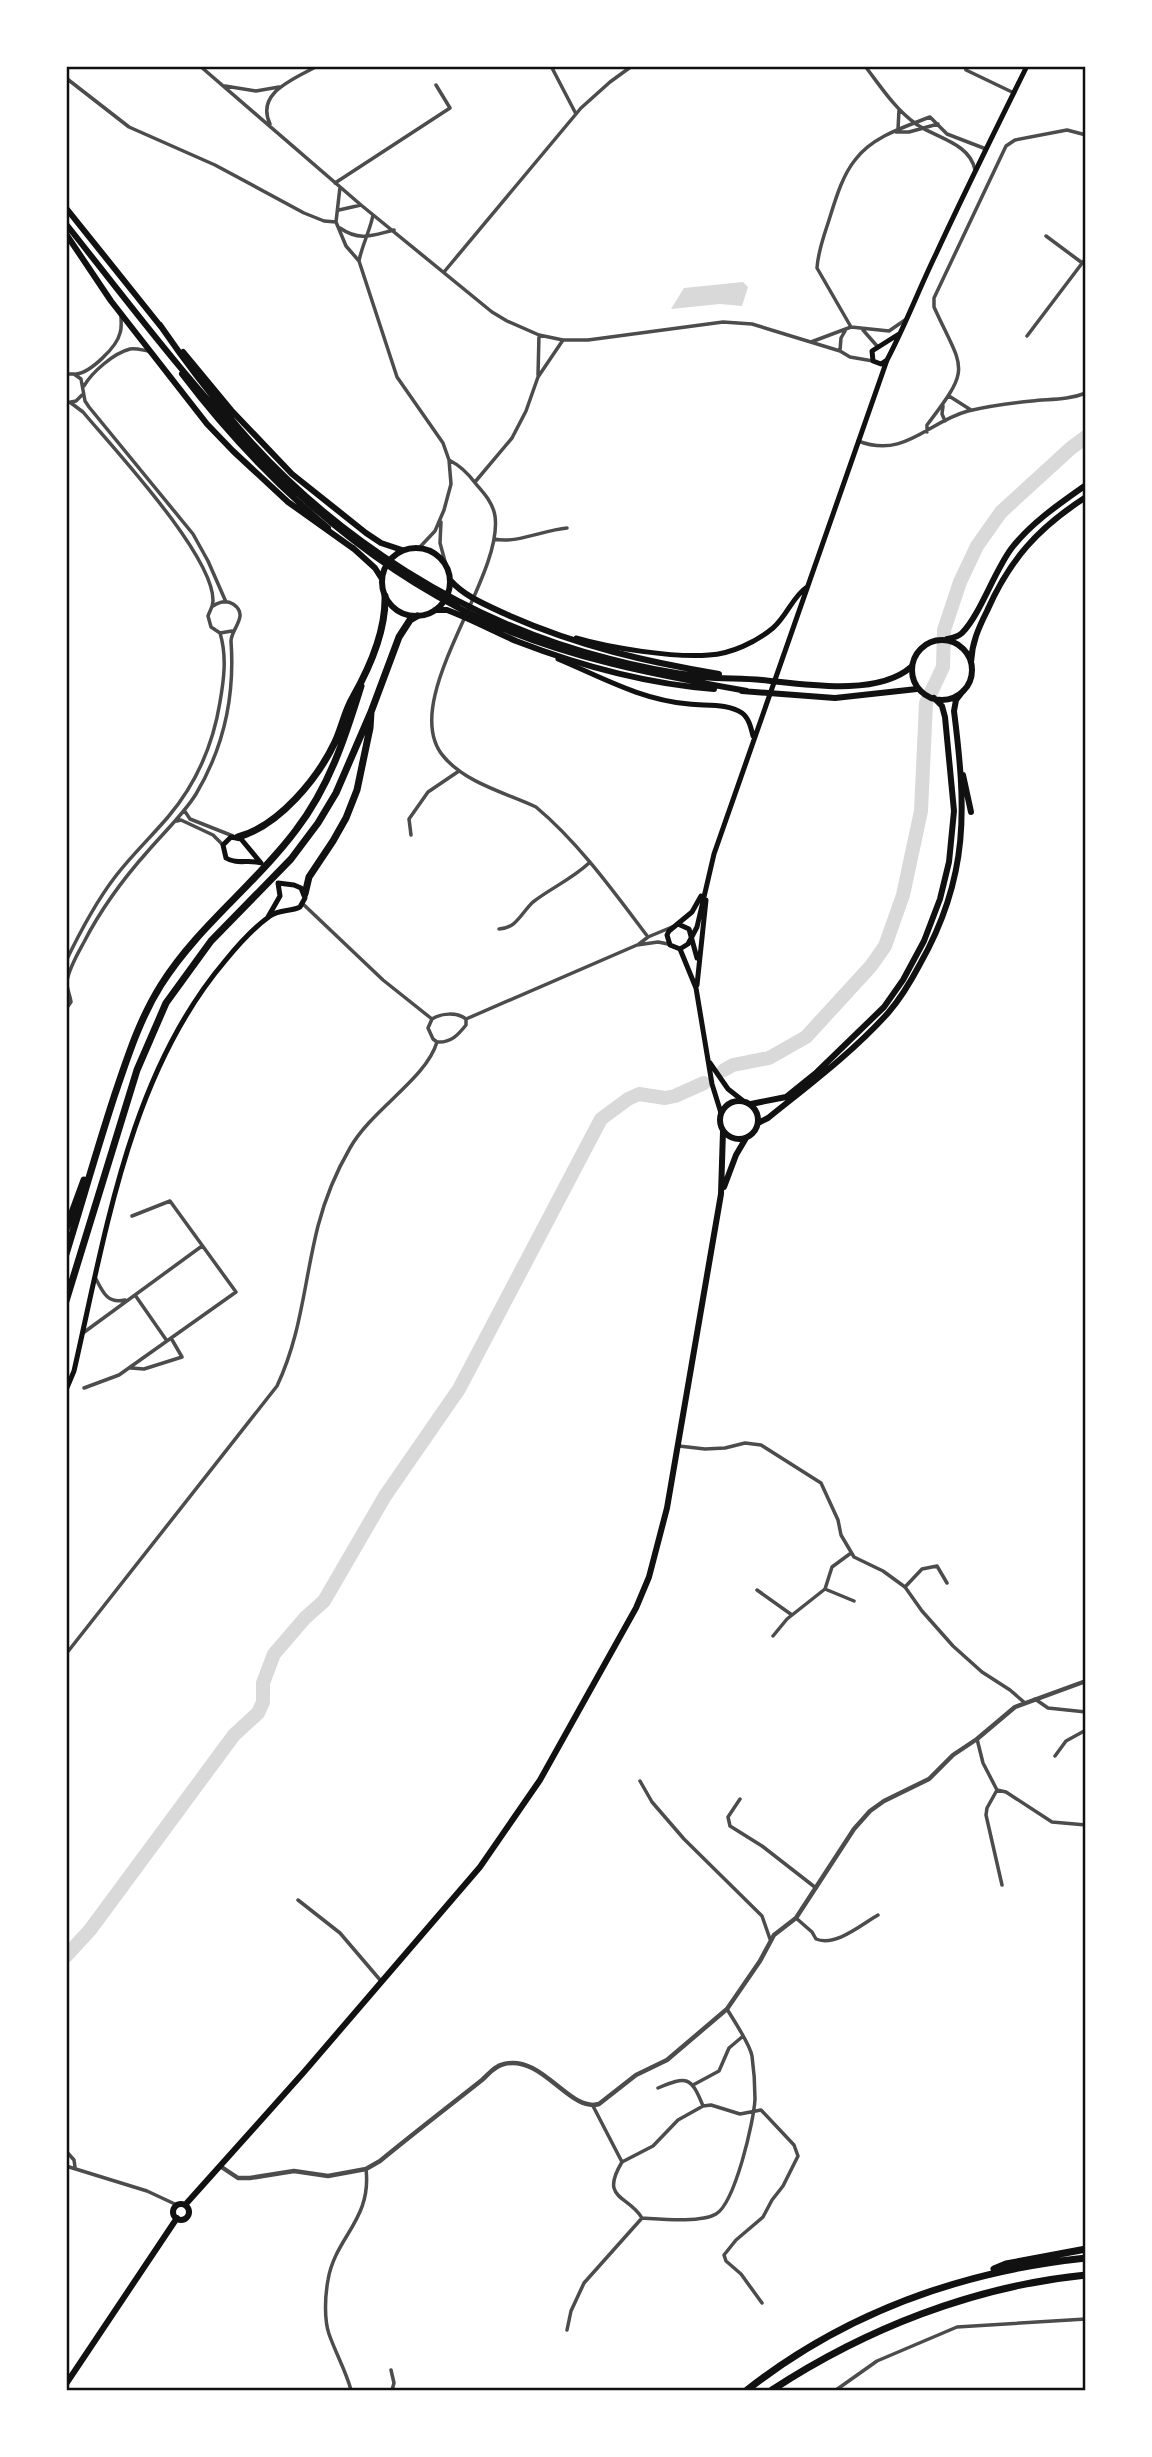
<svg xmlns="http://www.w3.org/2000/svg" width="1152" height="2457" font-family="'Fira Sans',sans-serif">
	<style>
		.water { fill: #d9d9d9 }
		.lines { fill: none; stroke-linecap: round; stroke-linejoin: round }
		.river { stroke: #d9d9d9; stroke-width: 14 }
		.minor { stroke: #4c4c4c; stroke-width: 3.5 }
		.tertiary { stroke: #4c4c4c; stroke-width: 4.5 }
		.secondary { stroke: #111; stroke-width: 5 }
		.primary { stroke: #111; stroke-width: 6 }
		.trunk { stroke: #111; stroke-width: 6 }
		.motorway { stroke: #111; stroke-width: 7 }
		.neatline { fill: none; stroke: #111; stroke-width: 2.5 }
	</style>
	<rect width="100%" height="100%" fill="#fff"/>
	<path class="water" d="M743,282L748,287L742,306L720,304L671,309L684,288Z"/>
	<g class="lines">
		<path class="river" d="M724,1070L733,1065L769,1058L806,1037L871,966L885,946L903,895L921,811L926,703L943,667L944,630L960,582L977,546L1001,512L1071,448L1086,437
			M66,1956L90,1930L234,1735L258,1713L263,1702V1683L274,1654L305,1618L324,1601L385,1496L459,1389L601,1119L628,1099L639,1094L665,1098L675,1096L704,1083"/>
		<path class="minor" d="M200,66L361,205L492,312L507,321L539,335L563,340H588L723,322L752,324L840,351L850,357L873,361
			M551,66L576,114
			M865,66C881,87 895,109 916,124C936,138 970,143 975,170
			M965,66L966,70L1014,93
			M66,78L129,127L215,165L304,213L324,221L336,222
			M225,86L256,91L279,87
			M270,124C255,92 295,79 317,66
			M898,129L899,110
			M896,132H909L938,124
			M335,183L450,108L436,85
			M340,187L336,222L346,246L359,261L397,377L443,443L449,460L451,484L444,510L435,531L419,548
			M339,210L361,205
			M340,228C360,242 373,235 394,230
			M1046,236L1081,262
			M359,261C362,245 370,231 373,215
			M444,272L581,108L610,82L632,66
			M851,327L817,268C818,251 824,236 829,220C835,201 842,176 855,160C872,137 904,127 930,117L947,134L986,149
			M863,330L877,346
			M1027,336L1086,258
			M811,342L851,327L889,331L905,320
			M840,350L841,338L845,331
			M66,374H74L81,379L85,401L89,407L193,534L208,561L226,602
			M76,374C90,373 117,347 120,333C122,328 121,322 121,316
			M538,375L539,335
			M84,386C92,372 114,353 130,349C136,348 142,350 148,351
			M949,396L971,410
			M66,403L76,401L82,395
			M71,403L83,412C114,449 214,556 213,601C213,607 210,610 208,616L211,627L220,633L232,631
			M943,406L942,414L945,421
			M927,432V425C973,365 963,371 934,307V298L1006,146L1015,140L1067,130L1086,135
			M858,441C905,459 927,422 968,411C989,406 1011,403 1032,401C1051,399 1068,400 1086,393
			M449,460C461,466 468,473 476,484C484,493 493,503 495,516C504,579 396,702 444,757C466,783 506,793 536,807C579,843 614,892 648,937
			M475,482L512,438L526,411L538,377L563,340
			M441,522L440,543L446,565
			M494,539C517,544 543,530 567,528
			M184,810L190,819L233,836
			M177,821L181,820L213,835L223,845
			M411,835L409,819L428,792L459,771
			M303,904L383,980L432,1019
			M499,929C516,929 522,912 533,902C551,888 572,879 589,863
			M639,944L648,937L672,927
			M66,961C80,932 95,903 115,877C131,856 150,838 168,817C196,784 213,745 220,702C224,679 227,656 220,633
			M66,1009L71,1002C70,994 66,988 67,981C69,968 78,953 84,942C101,909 123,879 148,851C164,832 183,815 196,794C224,747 235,696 231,641C231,629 250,615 233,604C226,600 219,602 213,606
			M466,1019L637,945L658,942L668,944
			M437,1042L433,1039L428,1028L432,1019C441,1013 457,1012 466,1019
			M437,1042C451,1043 458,1035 466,1025V1019
			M96,1279C103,1293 108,1304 125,1300
			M135,1295L167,1341
			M83,1333L202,1246
			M131,1368L144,1369L182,1357L171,1338
			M84,1388L119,1375L236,1292L170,1201L132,1216
			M679,1446L705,1449L725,1448L745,1443L761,1445L821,1483L838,1520L841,1535L854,1557L883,1571L905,1587L922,1611L953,1646L982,1672L1010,1690L1025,1703
			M905,1587L922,1569L937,1566L947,1583
			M825,1589L854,1601
			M757,1590L792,1615
			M773,1636L787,1619L825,1589L832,1567L851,1553
			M66,1654L277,1386C302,1333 304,1281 318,1226C325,1199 336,1172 350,1148C372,1109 426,1079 437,1042
			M1035,1699L1048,1708L1086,1712
			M977,1739L983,1763L997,1790L987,1808L986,1815L1002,1885
			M1055,1756L1066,1741L1086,1730
			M640,1781L652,1802L684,1839L762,1916L770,1939
			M997,1790L1006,1792L1052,1822L1086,1825
			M740,1799L728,1817L730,1826L762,1846L816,1888
			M298,1900L340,1933L381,1981
			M796,1918L812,1932L816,1939C836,1947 862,1924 878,1915
			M693,2085L719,2071L729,2048L742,2037
			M658,2088C687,2076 691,2076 703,2106
			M593,2106L622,2162C599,2200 629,2195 642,2218
			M66,2151L74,2160L75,2167
			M622,2162L653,2146L678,2120L703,2106L711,2105L740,2114L761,2110L794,2145L798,2156L783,2186L772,2200L763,2217L736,2240L724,2255L726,2261L741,2274L762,2303
			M66,2166L147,2191L177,2205
			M642,2218C660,2219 701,2223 716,2214C735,2203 754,2121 755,2099C755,2086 754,2070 752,2056C750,2044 734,2021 727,2009
			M567,2330L571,2311L584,2283L642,2218
			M391,2370L394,2383L392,2390
			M351,2390C346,2371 336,2354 329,2334C324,2319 325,2296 328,2280C335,2237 372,2220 366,2169
			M836,2390L877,2361L957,2327L1086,2319"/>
		<path class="tertiary" d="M220,2166L238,2178H250L294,2171L328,2176L366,2169L380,2161C414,2133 448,2107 482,2080C489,2074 494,2066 504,2064C542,2054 570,2113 599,2104L636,2075L667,2060L727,2009L760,1961L774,1935L796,1918L854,1829L870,1811L884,1801L929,1779L953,1755L977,1739L1015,1707L1086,1681"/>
		<path class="secondary" d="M887,360L881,364L873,361L872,351L899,334
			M576,638C610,648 674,658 709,655C731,654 756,642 773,628C787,616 793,596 807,587
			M558,659C601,677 641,700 689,704C705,706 728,703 742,713C749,718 751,728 753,736
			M231,837L241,839L261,863C249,859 237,865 226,858L223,845Z
			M678,924L689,929L697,958
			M680,949L688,944L697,927L714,854L887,360C905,326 919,289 936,254C965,191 996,129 1027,66
			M680,949L696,988L712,1084L721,1113
			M680,949L670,945L667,935L669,931L692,912L701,896
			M697,985L706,900
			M710,1063L728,1089L742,1100
			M66,1390L74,1371C106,1231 130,1073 225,961C238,945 253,928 270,916C280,909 290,912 300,907L305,898L301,888L294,885L278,883L280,896L268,917"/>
		<path class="primary" d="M947,639C952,638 958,637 962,633C980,615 994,572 1011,549C1031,523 1059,504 1086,485
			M912 670a30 30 0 1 1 60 0a30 30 0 1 1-60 0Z
			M971,662C972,643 978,629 987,611C1010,559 1038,528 1086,497
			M963,775L971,812
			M720 1120a19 19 0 1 1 38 0a19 19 0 1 1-38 0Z
			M751,1104L786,1097L817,1072L884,1007L903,980L924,941L940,899L949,862L954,811L945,717L942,706L934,698
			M758,1123L768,1118C809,1085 853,1052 888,1013C901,998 911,981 920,964C970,876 966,807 954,711L956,700L963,691
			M724,1187L736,1155L746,1138
			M173 2212a8 8 0 1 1 16 0a8 8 0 1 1-16 0Z
			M185,2205L304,2072L480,1867L540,1780L636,1608L649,1577L667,1508L721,1194L723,1131
			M66,2384L177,2218"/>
		<path class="trunk" d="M66,208L162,328
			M66,224C188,378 298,533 481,619C565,658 656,675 747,691
			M66,234L111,301L207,424L233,451L288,502L354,549
			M160,325C184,360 210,394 237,426C333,538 467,623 610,659C640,667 672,673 703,677C723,679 742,678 762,680C803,684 877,697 911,667
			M183,352L231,410L292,474L366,533L381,543L402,550
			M182,374C226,432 272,481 328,528
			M382 582a34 34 0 1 1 68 0a34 34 0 1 1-68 0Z
			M353,548L375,568L382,579
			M450,580C466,598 489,606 510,616C578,646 647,662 719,674
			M435,610H447C471,619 493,631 516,641C578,665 647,684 714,689
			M742,691L835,698L917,689"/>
		<path class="motorway" d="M238,837C279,826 318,778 335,742C342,727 345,710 353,697C370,667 386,631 385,596
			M305,894L309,877L333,841L346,818L357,790L370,728L371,712L399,637L410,620L417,616
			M66,1229L84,1180
			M66,1254C82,1202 97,1149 114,1097C127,1059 139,1020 161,985C198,926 255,885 296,830C329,787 345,738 361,686
			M66,1301L137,1070L166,1003L211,941L291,859L318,823L336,793L371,712
			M994,2269L1006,2264L1086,2249
			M747,2390C845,2313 962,2271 1086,2258
			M772,2390C865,2329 974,2286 1086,2275"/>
	</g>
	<rect width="1152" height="2457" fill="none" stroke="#ffffff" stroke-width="136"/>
	<rect x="68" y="68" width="1016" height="2321" class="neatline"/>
</svg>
